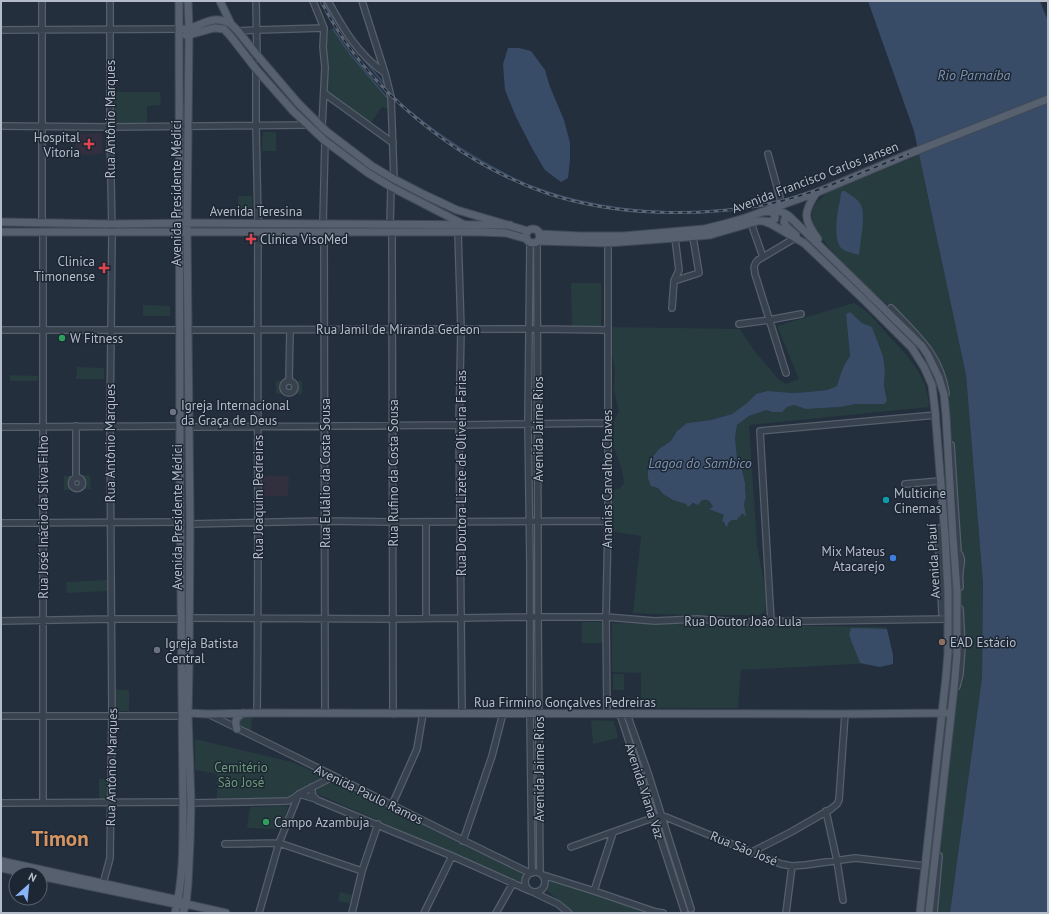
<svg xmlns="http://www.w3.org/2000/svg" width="1049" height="914" font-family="'PT Sans',sans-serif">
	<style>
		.medical { fill: #32303f }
		.green { fill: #263c3f; fill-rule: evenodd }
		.water { fill: #394c67 }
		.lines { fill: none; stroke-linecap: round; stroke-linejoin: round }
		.stream { stroke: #394c67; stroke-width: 1.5 }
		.minor-casing { stroke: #565f6c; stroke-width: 8 }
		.major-casing { stroke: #414a57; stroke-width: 9 }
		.minor { stroke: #38414e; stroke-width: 5.5 }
		.major { stroke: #56606e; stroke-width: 7 }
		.rail-casing { stroke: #5a6575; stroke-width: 3 }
		.rail { stroke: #1d2633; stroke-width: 1.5; stroke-dasharray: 4.5; stroke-linecap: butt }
		.health-dot { fill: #e0444e; stroke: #1d2633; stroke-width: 1.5 }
		.leisure-dot { fill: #2e9e5b; stroke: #1d2633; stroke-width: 1.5 }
		.worship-dot { fill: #6b7280; stroke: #1d2633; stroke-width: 1.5 }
		.culture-dot { fill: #0f9aa8; stroke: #1d2633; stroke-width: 1.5 }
		.shop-dot { fill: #3f7fe0; stroke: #1d2633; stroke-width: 1.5 }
		.education-dot { fill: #8d6e63; stroke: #1d2633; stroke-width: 1.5 }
		.labels { text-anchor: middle; stroke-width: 3; stroke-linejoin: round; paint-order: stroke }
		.street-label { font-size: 13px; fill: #b4bcc9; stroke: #1d2633 }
		.poi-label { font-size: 13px; fill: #b4bcc9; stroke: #1d2633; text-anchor: start }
		.park-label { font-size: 13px; fill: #6b9a76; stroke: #1d2633 }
		.water-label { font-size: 14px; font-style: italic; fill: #7c92b1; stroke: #1d2633 }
		.town-label { font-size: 21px; font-weight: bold; fill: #d59563; stroke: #1d2633 }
	</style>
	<rect width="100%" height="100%" fill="#242f3e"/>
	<path class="medical" d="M102,133L103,154L76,155L75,134Z
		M261,475L289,476L288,496H261Z"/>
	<path class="green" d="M333,29L350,54L390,101L389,110L382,107L370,124L327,93V30Z
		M112,92H160L161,105L147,106V124L113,125Z
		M263,132H276V151H262Z
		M919,155L966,375L983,583L982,678L950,913H934L960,613V570L949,407L946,389L942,374L891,308L853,275L829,248L814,226L812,218V210L816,203L827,193Z
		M238,196H252V217H238Z
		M571,283H601V326H572Z
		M854,303C859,306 865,310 869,314C877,321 884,331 892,339C911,360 928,377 929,407L749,425L757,545L765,588L766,602L765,611L760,615H682L633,613L641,536L609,531L611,491L620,488L624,483L622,470L613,445L614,421L619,411L614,391L615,373L610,338V327L740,329C749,344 758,356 770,369C775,375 779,381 786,384L799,379L777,326ZM846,314L856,317L862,323L872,328L883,356L885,370L884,386L887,401L868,403L856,404L840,407L806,409L794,405L787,407L781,412H772L766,410L749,416L737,425L735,438L737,458L741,466L745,483V491L746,497L744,504L745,516L742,513L729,522L727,526L726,523L724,515L710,509L713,507C710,501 707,498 700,501L698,505C693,503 689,505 683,503C659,497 658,488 648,467L652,458L659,449L671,441L677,431L687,423L711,420L732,414L747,403L756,394L766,391L793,393L808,392L827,390L837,386C840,376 843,365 850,356Z
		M143,305L170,306V316H143Z
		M77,367L104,368V379H76Z
		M10,375L38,376V381H10Z
		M276,381H302V394H276Z
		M90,475L91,489L64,490V476Z
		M107,580V591L67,593L66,582Z
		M582,622H602V643H582Z
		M612,623L886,627L893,662L741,670L738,708H641V673L612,672Z
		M613,674H624V690H613Z
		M115,690H129V711H114Z
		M216,715L252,716L251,734Z
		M591,720L614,721L618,738L593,744Z
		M195,739L292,762L323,776V777L322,780L285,798L217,799V774L195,770Z
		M99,779H107L108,799H99Z
		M333,782L339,783L450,836L460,843L518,870L527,873L523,879L522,884L513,879L315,793L314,792C318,786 326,783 333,782Z
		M288,806L285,815H287L282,829L247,828L250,807Z
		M549,880L651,913H575L546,890Z
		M340,892L352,895L350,903L338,901Z"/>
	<path class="water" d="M868,1H1040L1048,21V913H950L982,678L983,583L966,375L914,131Z
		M508,48H519L531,51L545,70L550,87L564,120L570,143V160L568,178L561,182L545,170L533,150L516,117L505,90L503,64Z
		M842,191H845C851,196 857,198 861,205C866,214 860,244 859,255C854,253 845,252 841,248C833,238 837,212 840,201C841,197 840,195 842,191Z
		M850,312L862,323L872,327L883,356L885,370L884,386L887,401L884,404H856L840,407L806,409L794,405L787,407L782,412H772L766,410L749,416L737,425L735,438L737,458L741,466L745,483V491L746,497L744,504L746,517L742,513L739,518L738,517L737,520H732L729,522L727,527L725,525V523L722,521L724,515L709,509L713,507C710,501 707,498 701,501L698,505L693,503L688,507L686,504L673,500L663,494L658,488L651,486L648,478V467L652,458L659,449L671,441L677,431L687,423L711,420L732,414L747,403L756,394L767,391L793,393L808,392L827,390L837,386C840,376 843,365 850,356L846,314Z
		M851,628L887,629L893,655V664L880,667L860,663L849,635Z"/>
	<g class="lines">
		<path class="stream" d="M323,1C340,32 363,59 386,86
			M333,29L350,54L389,100
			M411,112C446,141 485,165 526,184C541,190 557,195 572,199C637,215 715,218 779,200"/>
		<g class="minor-casing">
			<path id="minor" d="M42,1V222
				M313,1L324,28L323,47L325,67L322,127
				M328,1C343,28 358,55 385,73
				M362,1L385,73L391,97L394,179
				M1,30L180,29
				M238,31L257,30L324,28
				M252,63L257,55L256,1
				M256,69V126L258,224
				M324,93L393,143
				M1,126L110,127L308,125
				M768,154L782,205
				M751,223L763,257
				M323,224L325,141
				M390,224L391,187
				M43,232V803
				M324,232L325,713
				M392,232L393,714
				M458,232L461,330L459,425L462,713
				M537,241L538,566V617L540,873
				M530,242L528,424L530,566V714L532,873
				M674,281L699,273L693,237
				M672,308L674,281L679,270L675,238
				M891,308C916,335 940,353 946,393
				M739,324L769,320L801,314
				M1,330H180
				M188,330L537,329L607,330
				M786,373L755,274C754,268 753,265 758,260L795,238
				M283 387a6 6 0 1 1 12 0a6 6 0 1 1-12 0Z
				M289,381L290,330
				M76,426V477
				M1,427L180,426
				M189,427L459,425L607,423
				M951,445L958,552C964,560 960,564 960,572C959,577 960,582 960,587
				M71.5 483a5.5 5.5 0 1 1 11 0a5.5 5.5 0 1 1-11 0Z
				M905,484L940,481
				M1,523L181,522
				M190,524L325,521L393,522L608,521
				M938,528L942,613
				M189,618L393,619L529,617H606L655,621L697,619L739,622L948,619
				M426,618V522
				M1,621L111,619H182
				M771,622L760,431L936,415
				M957,686L960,674L962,646L960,609
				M257,713C259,553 257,392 258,232
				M208,714C316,766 422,821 530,873
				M607,714L606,617L608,521V243
				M620,714L684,910
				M627,714L648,773L691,909
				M1,716H182
				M312,787V795L317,800L452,856L528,890
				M299,794L316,799
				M1,803L183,802
				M191,803L288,801L294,798L299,794L334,776
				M392,805L417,749L423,713
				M826,811L837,861L843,900
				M463,841L492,756L503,713
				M225,844L279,843L362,871
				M571,847L661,815L763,857L781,864L792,866L805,865L855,858L925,866
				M752,852L791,832L831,809L837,804L839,800C841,772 843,743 845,714
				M525 882a10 10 0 1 1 20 0a10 10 0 1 1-20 0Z
				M543,875L594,891L656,912L663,913
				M103,884L110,858L112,716L110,426L112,233L110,127V1
				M594,891L613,833
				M535,893L558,904L569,913
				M259,913L279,843L298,796
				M352,913L362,871L378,824
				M424,913L452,856
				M496,913L513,883
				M786,913L792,866
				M934,913L939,856"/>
		</g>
		<g class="major-casing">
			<path id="major" d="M220,1L231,24L238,31L257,55L298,103L326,131L372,166L394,179L423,194L457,210L528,231
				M185,29C203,27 210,13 231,24
				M186,35H189L214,28L224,29L232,38L256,69L293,111L325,141L368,173L391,187L463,224
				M817,192C803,212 803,219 818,239
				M762,212C772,211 780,209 789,216L911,335L922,346L928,355L939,378L944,394L946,416L953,536L957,591V655L955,679L929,913
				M793,220C790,218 788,216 785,218L784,222L786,226L796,235
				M765,221L771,222L775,219V215L770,211
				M1,222L111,224L194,223L510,225
				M526 236a7 7 0 1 1 14 0a7 7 0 1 1-14 0Z
				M476,230L479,232L506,233L527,239
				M1,232H479
				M539,234L581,236H623L704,229L724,224L745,218L818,192L911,153L1048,99
				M538,241L608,243L675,238L710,235L758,221H763L771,224L804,243L864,300L912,348L924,367L932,385L935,410L945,536L948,591V653L946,677L920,913
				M188,713L208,714L257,713L845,714L946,713
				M237,729C234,721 236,718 243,713
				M1,861L178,900L186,904L226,913
				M1,868L30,874
				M40,876L181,905
				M175,913C184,877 183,839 183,802L180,485L179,1
				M183,913L186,904L188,883L190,841L191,803L188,715L189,666L190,524L187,232L189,28L188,1"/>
		</g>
		<use href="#minor" class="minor"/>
		<use href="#major" class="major"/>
		<g class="rail-casing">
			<path id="rail" d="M321,1C365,89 456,162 549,194C613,215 693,217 758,206C811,197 860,172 909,154"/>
		</g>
		<use href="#rail" class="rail"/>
	</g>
	<g class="health-dot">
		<path d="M87 138h4v4h4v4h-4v4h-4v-4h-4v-4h4z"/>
		<path d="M249 233h4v4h4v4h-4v4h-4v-4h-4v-4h4z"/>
		<path d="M102 262h4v4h4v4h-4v4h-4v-4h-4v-4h4z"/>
	</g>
	<g class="leisure-dot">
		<circle cx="62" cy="338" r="4"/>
		<circle cx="266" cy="822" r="4"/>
	</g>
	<g class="worship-dot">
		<circle cx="173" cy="412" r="4"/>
		<circle cx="157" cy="650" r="4"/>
	</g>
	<circle class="culture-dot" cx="886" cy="500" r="4"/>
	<circle class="shop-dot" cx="893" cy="558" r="4"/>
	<circle class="education-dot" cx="942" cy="642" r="4"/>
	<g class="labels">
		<g class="street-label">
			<text transform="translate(110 119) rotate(-90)" y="5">Rua Antônio Marques</text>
			<text transform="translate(815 177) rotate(-21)" y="5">Avenida Francisco Carlos Jansen</text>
			<text transform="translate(176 193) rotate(-90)" y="5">Avenida Presidente Médici</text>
			<text x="256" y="216">Avenida Teresina</text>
			<text x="398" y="334">Rua Jamil de Miranda Gedeon</text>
			<text transform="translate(538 429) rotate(-90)" y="5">Avenida Jaime Rios</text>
			<text transform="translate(110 443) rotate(-90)" y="5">Rua Antônio Marques</text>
			<text transform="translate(325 473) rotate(-90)" y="5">Rua Eulálio da Costa Sousa</text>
			<text transform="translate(393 473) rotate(-90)" y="5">Rua Rufino da Costa Sousa</text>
			<text transform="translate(461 473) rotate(-90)" y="5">Rua Doutora Lizete de Oliveira Farias</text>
			<text transform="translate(607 479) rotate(-90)" y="5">Ananias Carvalho Chaves</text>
			<text transform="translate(258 497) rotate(-90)" y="5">Rua Joaquim Pedreiras</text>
			<text transform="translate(43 517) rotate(-90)" y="5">Rua José Inácio da Silva Filho</text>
			<text transform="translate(177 517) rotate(-90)" y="5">Avenida Presidente Médici</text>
			<text transform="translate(933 561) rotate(-93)" y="5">Avenida Piauí</text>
			<text x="743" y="626">Rua Doutor João Lula</text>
			<text x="565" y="707">Rua Firmino Gonçalves Pedreiras</text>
			<text transform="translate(111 767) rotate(-89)" y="5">Rua Antônio Marques</text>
			<text transform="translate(539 769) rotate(-90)" y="5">Avenida Jaime Rios</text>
			<text transform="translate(645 791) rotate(72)" y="5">Avenida Viana Vaz</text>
			<text transform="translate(369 794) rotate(26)" y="5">Avenida Paulo Ramos</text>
			<text transform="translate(744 848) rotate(22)" y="5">Rua São José</text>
		</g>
		<g class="poi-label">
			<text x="80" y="142" text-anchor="end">Hospital<tspan x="80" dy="15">Vitoria</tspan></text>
			<text x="260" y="244">Clínica VisoMed</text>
			<text x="95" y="266" text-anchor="end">Clinica<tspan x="95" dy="15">Timonense</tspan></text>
			<text x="70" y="343">W Fitness</text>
			<text x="181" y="410">Igreja Internacional<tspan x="181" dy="15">da Graça de Deus</tspan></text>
			<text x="894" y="498">Multicine<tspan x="894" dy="15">Cinemas</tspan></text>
			<text x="885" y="556" text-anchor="end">Mix Mateus<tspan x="885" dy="15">Atacarejo</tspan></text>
			<text x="950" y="647">EAD Estácio</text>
			<text x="165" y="648">Igreja Batista<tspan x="165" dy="15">Central</tspan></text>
			<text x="274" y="827">Campo Azambuja</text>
		</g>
		<g class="park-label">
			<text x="241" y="772">Cemitério<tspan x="241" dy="15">São José</tspan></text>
		</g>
		<g class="water-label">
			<text x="974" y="80">Rio Parnaíba</text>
			<text x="700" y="468">Lagoa do Sambico</text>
		</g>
		<g class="town-label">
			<text x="60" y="846">Timon</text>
		</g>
	</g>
	<rect width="1049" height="914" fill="none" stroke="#b4bcc9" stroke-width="4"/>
	<g transform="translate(28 886) rotate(27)"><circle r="19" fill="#1d2633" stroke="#59626f"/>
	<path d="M0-3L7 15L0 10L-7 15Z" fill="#8ab4f8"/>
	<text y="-6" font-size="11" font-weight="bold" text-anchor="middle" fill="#b4bcc9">N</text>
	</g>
</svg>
